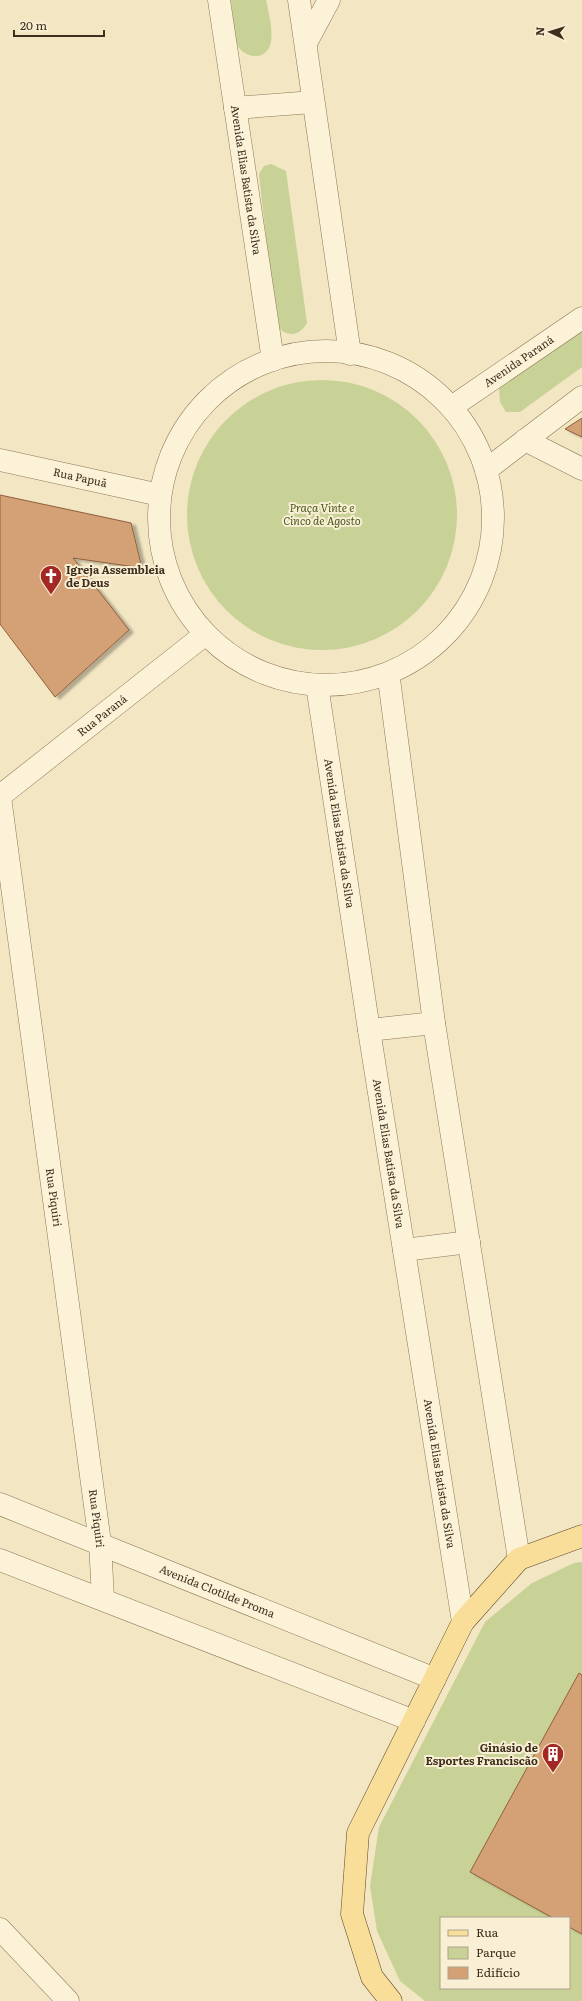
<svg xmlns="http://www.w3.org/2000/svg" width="582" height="2001" font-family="Literata,serif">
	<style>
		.green { fill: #c8d196; fill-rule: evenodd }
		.building { fill: #d4a176; stroke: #90603b; filter: url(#shadow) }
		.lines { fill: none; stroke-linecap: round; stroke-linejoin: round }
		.minor-casing { stroke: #8e7758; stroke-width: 23 }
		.major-casing { stroke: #5c452c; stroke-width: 23 }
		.minor { stroke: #fcf2d8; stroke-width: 22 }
		.major { stroke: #f8de98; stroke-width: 22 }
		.labels { text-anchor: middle; stroke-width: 4; stroke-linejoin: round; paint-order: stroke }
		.street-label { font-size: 11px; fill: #3d2e1d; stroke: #f9efd4 }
		.park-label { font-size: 11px; font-style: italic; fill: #4a5b22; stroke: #f9efd4 }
		.poi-label { font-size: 11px; font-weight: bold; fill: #3d2e1d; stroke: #f9efd4; text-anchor: start }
	</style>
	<defs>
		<filter id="shadow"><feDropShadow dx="4.5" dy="2.5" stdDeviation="1" flood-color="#0004"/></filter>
	</defs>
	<rect width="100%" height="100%" fill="#f2e6c3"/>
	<path class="green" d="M231,0H266C269,16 282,57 253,56C247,55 240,51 238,46C233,35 233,13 231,0Z
		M271,164L286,171L307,323C299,337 287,337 276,326L259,174L264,166Z
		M582,328V367L520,412H506L500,402L499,386Z
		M187 515a135 135 0 1 1 270 0a135 135 0 1 1-270 0Z
		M582,1562V2001H425L400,1981L377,1931L370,1886L379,1827L485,1622L532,1583L574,1563ZM441,1918H569V1988H441Z"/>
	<path class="building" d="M582,418V437L565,429Z
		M0,495L131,523L142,568L73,558L129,630L55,697L0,624Z
		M579,1673L582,1675V1934L569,1927V1918H553L470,1872Z"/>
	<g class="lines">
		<g class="minor-casing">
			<g id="minor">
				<path id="s1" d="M219,0L273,360"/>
				<path d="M299,0L350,354"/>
				<path d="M306,43L329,0"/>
				<path d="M235,108L313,102"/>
				<circle cx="326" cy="518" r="167"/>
				<path id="s2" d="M456,404L582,318"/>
				<path d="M525,440L582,469"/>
				<path id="s3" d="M0,460L160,495"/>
				<path d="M486,470L582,397"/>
				<path d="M389,679L434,1023L519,1559"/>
				<path id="s4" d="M317,685L369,1030L463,1622"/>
				<path id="s5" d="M0,796L203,636"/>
				<path id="s6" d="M0,797L100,1543L103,1598"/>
				<path d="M369,1030L434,1023"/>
				<path d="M404,1250L469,1242"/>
				<path id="s7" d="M0,1504L435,1679"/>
				<path d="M0,1560L414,1721"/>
				<path d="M0,1929L68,2001"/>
			</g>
		</g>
		<g class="major-casing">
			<path id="major" d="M391,2001L372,1977L352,1914L358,1833L463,1622L519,1559L582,1536"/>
		</g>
		<use href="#minor" class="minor"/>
		<use href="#major" class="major"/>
	</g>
	<defs>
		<g id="church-pin" transform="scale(1.15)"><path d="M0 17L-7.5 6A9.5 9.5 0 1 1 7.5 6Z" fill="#a32722" stroke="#f9efd4"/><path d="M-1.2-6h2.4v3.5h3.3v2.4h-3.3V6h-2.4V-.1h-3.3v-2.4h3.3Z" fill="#fff"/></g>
		<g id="building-pin" transform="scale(1.15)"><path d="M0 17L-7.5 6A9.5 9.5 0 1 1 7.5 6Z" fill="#a32722" stroke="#f9efd4"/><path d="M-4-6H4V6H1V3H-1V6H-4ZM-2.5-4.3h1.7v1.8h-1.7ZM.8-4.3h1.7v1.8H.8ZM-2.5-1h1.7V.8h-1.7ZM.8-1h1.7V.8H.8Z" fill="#fff"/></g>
	</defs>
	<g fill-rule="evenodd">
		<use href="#church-pin" x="51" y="576"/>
		<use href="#building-pin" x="553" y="1754"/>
	</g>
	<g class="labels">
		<g class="street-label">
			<text dy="4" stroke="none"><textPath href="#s1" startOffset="182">Avenida Elias Batista da Silva</textPath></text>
			<text dy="4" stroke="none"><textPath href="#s2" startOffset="76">Avenida Paraná</textPath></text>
			<text dy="4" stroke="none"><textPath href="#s3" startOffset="82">Rua Papuã</textPath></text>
			<text dy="4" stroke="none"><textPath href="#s5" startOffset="130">Rua Paraná</textPath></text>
			<text dy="4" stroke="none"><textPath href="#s4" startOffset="150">Avenida Elias Batista da Silva</textPath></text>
			<text dy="4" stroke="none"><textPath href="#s4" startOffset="474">Avenida Elias Batista da Silva</textPath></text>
			<text dy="4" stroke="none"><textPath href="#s6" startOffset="404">Rua Piquiri</textPath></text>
			<text dy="4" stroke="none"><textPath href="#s4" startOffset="798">Avenida Elias Batista da Silva</textPath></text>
			<text dy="4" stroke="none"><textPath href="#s6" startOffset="728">Rua Piquiri</textPath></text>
			<text dy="4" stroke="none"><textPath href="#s7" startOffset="234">Avenida Clotilde Proma</textPath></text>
		</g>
		<g class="park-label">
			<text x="322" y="512">Praça Vinte e<tspan x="322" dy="13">Cinco de Agosto</tspan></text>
		</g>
		<g class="poi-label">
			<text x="66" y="574">Igreja Assembleia<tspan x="66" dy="13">de Deus</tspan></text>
			<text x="538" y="1752" text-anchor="end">Ginásio de<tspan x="538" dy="13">Esportes Franciscão</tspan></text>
		</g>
	</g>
	<rect x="440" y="1917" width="130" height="72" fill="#f9efd4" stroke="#aea28b"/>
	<rect x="448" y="1930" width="20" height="6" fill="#f8de98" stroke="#aea28b"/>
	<text x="476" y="1937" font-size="12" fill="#3d2e1d">Rua</text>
	<rect x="448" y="1947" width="20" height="12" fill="#c8d196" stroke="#aea28b"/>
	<text x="476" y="1957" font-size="12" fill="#3d2e1d">Parque</text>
	<rect x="448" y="1967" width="20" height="12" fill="#d4a176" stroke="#aea28b"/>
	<text x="476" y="1977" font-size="12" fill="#3d2e1d">Edifício</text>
	<g transform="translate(550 32) rotate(274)" stroke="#f9efd4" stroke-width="3" paint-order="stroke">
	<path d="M0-3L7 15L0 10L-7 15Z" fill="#3d2e1d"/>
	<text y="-6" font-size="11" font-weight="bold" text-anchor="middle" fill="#3d2e1d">N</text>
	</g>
	<path d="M14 30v6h90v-6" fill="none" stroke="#3d2e1d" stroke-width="2"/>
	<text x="20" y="30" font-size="12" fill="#3d2e1d" stroke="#f9efd4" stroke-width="3" paint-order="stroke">20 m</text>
</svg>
